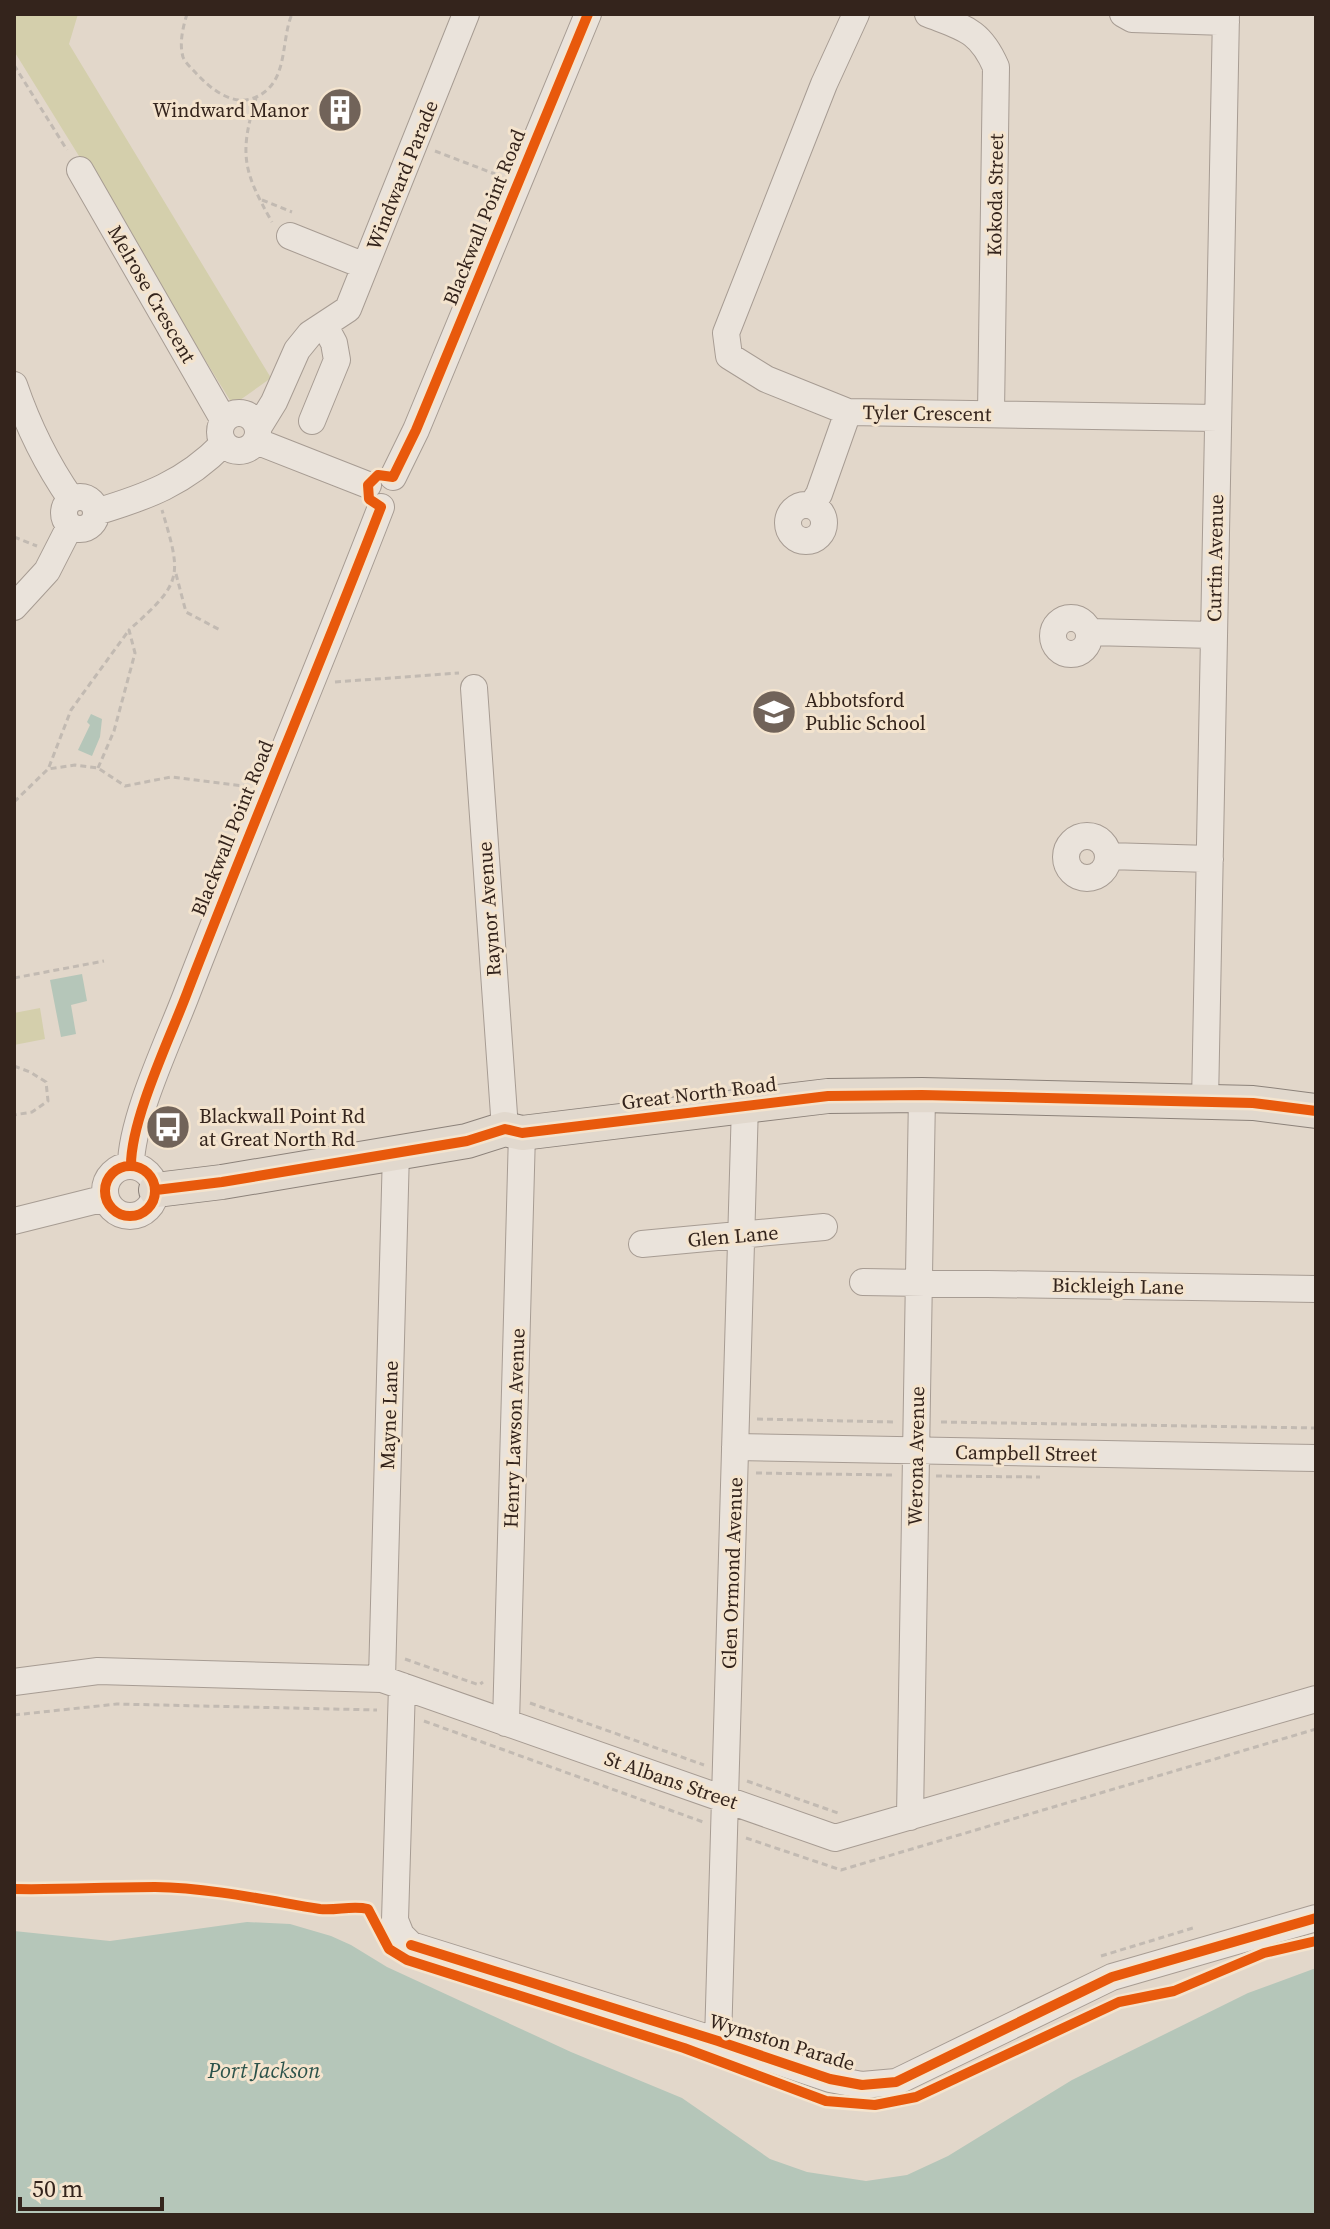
<svg xmlns="http://www.w3.org/2000/svg" width="1330" height="2229" font-family="'Source Serif 4',serif">
	<style>
		.green { fill: #d4cfac }
		.water { fill: #b5c6b9 }
		.lines { fill: none; stroke-linecap: round; stroke-linejoin: round }
		.minor-casing { stroke: #a79c93; stroke-width: 28 }
		.major-casing { stroke: #8c827a; stroke-width: 36 }
		.path { stroke: #c2bab2; stroke-width: 3; stroke-dasharray: 6 4; stroke-linecap: butt }
		.minor { stroke: #eae3db; stroke-width: 26 }
		.major { stroke: #e1d8cd; stroke-width: 34 }
		.cycleway-casing { stroke: #f4e4ce; stroke-width: 15 }
		.cycleway { stroke: #e8590c; stroke-width: 10 }
		.labels { text-anchor: middle; stroke-width: 6; stroke-linejoin: round; paint-order: stroke }
		.poi-label { font-size: 20px; fill: #34241c; stroke: #f4e4ce; text-anchor: start }
		.street-label { font-size: 20px; fill: #34241c; stroke: #f4e4ce }
		.water-label { font-size: 22px; font-style: italic; fill: #2c534b; stroke: #f4e4ce }
	</style>
	<rect width="100%" height="100%" fill="#e2d7ca"/>
	<path class="green" d="M14,14H78L69,44L271,378L233,405L14,51Z
		M40,1008L45,1039L14,1045V1013Z"/>
	<path class="water" d="M91,714L102,719L100,737L92,756L78,750L90,725L87,722Z
		M82,974L87,1001L71,1005L76,1034L61,1037L50,980Z
		M247,1922L290,1924L331,1936L351,1945L387,1967L571,2052L682,2098L770,2159L807,2172L866,2181L907,2175L948,2156L1072,2080L1248,1993L1316,1968V2215H14V1931L110,1941Z"/>
	<g class="lines">
		<g class="minor-casing">
			<path id="minor" d="M856,14L824,84L726,333L729,356L766,379L848,412L1217,418
				M928,14C964,28 980,30 996,67L991,413
				M1123,14L1132,19L1226,22
				M80,170L223,419
				M290,236L365,266
				M14,385C28,426 46,463 71,499
				M220 432a19 19 0 1 1 38 0a19 19 0 1 1-38 0Z
				M312,421L337,360L334,343L325,326
				M258,428L274,402L297,350L310,334L348,309L466,14
				M256,441L368,485
				M393,477L416,430L588,14
				M64 513a16 16 0 1 1 32 0a16 16 0 1 1-32 0Z
				M812,505L819,494L848,412
				M788 523a18 18 0 1 1 36 0a18 18 0 1 1-36 0Z
				M96,512C146,497 185,483 223,444
				M14,607L47,571L70,526
				M1053 636a18 18 0 1 1 36 0a18 18 0 1 1-36 0Z
				M1089,632L1214,635
				M474,688L505,1129
				M1066 857a21 21 0 1 1 42 0a21 21 0 1 1-42 0Z
				M1108,856L1210,859
				M1205,1103L1226,14
				M131,1165C131,1119 170,1038 187,993C250,830 318,670 381,507
				M105 1191a25 25 0 1 1 50 0a25 25 0 1 1-50 0Z
				M14,1221L106,1198
				M642,1244L824,1227
				M863,1282L1316,1289
				M735,1447L1316,1458
				M382,1679L396,1151
				M14,1682L98,1671L382,1679L835,1838L1316,1699
				M402,1686L395,1920L401,1935L411,1945L718,2041L830,2079L862,2085L896,2082L1112,1977L1316,1918
				M506,1723L522,1133
				M910,1817L922,1095
				M718,2041L745,1104"/>
		</g>
		<g class="major-casing">
			<path id="major" d="M156,1190L222,1182L467,1141L505,1129L522,1133L828,1096L922,1095L1253,1103L1316,1111"/>
		</g>
		<path class="path" d="M187,14C183,27 179,43 183,57C185,62 190,67 194,71C213,92 241,114 268,89C287,71 282,37 292,14
			M14,65L67,150
			M256,98C239,154 243,171 272,222
			M435,151L495,174
			M262,200L292,212
			M14,537L37,546
			M176,574L186,612L222,631
			M335,682L459,673
			M49,767L71,710L129,630
			M98,768L114,731L135,653L129,630C183,582 182,577 162,510
			M14,802L48,769L75,765L98,768L125,786L171,777L244,786
			M14,978L104,961
			M14,1066L30,1072L46,1082L48,1101L32,1112L14,1115
			M757,1419L893,1422
			M941,1422L1316,1428
			M756,1473L892,1475
			M936,1476L1040,1477
			M405,1659L479,1685L483,1682
			M530,1703L704,1765
			M14,1715L117,1704L377,1710
			M424,1721L703,1822
			M747,1781L838,1813
			M746,1838L841,1870L1316,1729
			M14,1889C61,1890 108,1887 155,1887C211,1888 265,1900 320,1909C336,1911 352,1905 368,1909L372,1914
			M1101,1956L1193,1928
			M1092,2014L1119,2002L1174,1991L1225,1969"/>
		<use href="#minor" class="minor"/>
		<use href="#major" class="major"/>
		<g class="cycleway-casing">
			<path id="cycleway" d="M131,1165C131,1119 170,1038 187,993C250,830 318,670 381,507L369,499L368,485L378,475L393,477L416,430L588,14
				M105 1191a25 25 0 1 1 50 0a25 25 0 1 1-50 0Z
				M156,1190L222,1182L467,1141L505,1129L522,1133L828,1096L922,1095L1253,1103L1316,1111
				M14,1889C61,1890 108,1887 155,1887C211,1888 265,1900 320,1909C336,1911 352,1905 368,1909L389,1949L407,1960L684,2048L826,2101L875,2105L916,2097L1119,2002L1174,1991L1264,1953L1316,1941
				M411,1945L718,2041L830,2079L862,2085L896,2082L1112,1977L1316,1918"/>
		</g>
		<use href="#cycleway" class="cycleway"/>
	</g>
	<defs>
		<g id="building-disc" transform="scale(2.3)"><circle r="9.5" fill="#716359" stroke="#f4e4ce"/><path d="M-4-6H4V6H1V3H-1V6H-4ZM-2.5-4.3h1.7v1.8h-1.7ZM.8-4.3h1.7v1.8H.8ZM-2.5-1h1.7V.8h-1.7ZM.8-1h1.7V.8H.8Z" fill="#fff"/></g>
		<g id="school-disc" transform="scale(2.3)"><circle r="9.5" fill="#716359" stroke="#f4e4ce"/><path d="M0-5L7-2L0 1L-7-2ZM-4 1L0 2.5L4 1V4Q0 6-4 4Z" fill="#fff"/></g>
		<g id="bus-disc" transform="scale(2.3)"><circle r="9.5" fill="#716359" stroke="#f4e4ce"/><path d="M-5-6H5V4H4V6H2V4H-2V6H-4V4H-5ZM-3.5-4V0h7V-4ZM-3.5 1.2v1.5H-2V1.2ZM2 1.2v1.5H3.5V1.2Z" fill="#fff"/></g>
	</defs>
	<g fill-rule="evenodd">
		<use href="#building-disc" x="340" y="110"/>
		<use href="#school-disc" x="774" y="712"/>
		<use href="#bus-disc" x="168" y="1127"/>
	</g>
	<g class="labels">
		<g class="poi-label">
			<text x="309" y="117" text-anchor="end">Windward Manor</text>
			<text x="805" y="707">Abbotsford<tspan x="805" dy="23">Public School</tspan></text>
			<text x="199" y="1123">Blackwall Point Rd<tspan x="199" dy="23">at Great North Rd</tspan></text>
		</g>
		<g class="street-label">
			<text transform="translate(402 175) rotate(-68)" y="7">Windward Parade</text>
			<text transform="translate(995 195) rotate(-89)" y="7">Kokoda Street</text>
			<text transform="translate(484 217) rotate(-68)" y="7">Blackwall Point Road</text>
			<text transform="translate(152 294) rotate(60)" y="7">Melrose Crescent</text>
			<text transform="translate(927 413) rotate(1)" y="7">Tyler Crescent</text>
			<text transform="translate(1215 558) rotate(-89)" y="7">Curtin Avenue</text>
			<text transform="translate(232 828) rotate(-68)" y="7">Blackwall Point Road</text>
			<text transform="translate(489 909) rotate(-94)" y="7">Raynor Avenue</text>
			<text transform="translate(699 1093) rotate(-7)" y="7">Great North Road</text>
			<text transform="translate(733 1236) rotate(-5)" y="7">Glen Lane</text>
			<text transform="translate(1118 1286) rotate(1)" y="7">Bickleigh Lane</text>
			<text transform="translate(389 1415) rotate(-88)" y="7">Mayne Lane</text>
			<text transform="translate(514 1428) rotate(-88)" y="7">Henry Lawson Avenue</text>
			<text transform="translate(1026 1453) rotate(1)" y="7">Campbell Street</text>
			<text transform="translate(916 1456) rotate(-89)" y="7">Werona Avenue</text>
			<text transform="translate(732 1573) rotate(-88)" y="7">Glen Ormond Avenue</text>
			<text transform="translate(671 1780) rotate(19)" y="7">St Albans Street</text>
			<text transform="translate(782 2042) rotate(17)" y="7">Wymston Parade</text>
		</g>
		<g class="water-label">
			<text x="264" y="2078">Port Jackson</text>
		</g>
	</g>
	<rect width="1330" height="2229" fill="none" stroke="#34241c" stroke-width="32"/>
	<path d="M20 2197v12h142v-12" fill="none" stroke="#34241c" stroke-width="4"/>
	<text x="32" y="2197" font-size="24" fill="#34241c" stroke="#f4e4ce" stroke-width="6" paint-order="stroke">50 m</text>
</svg>
